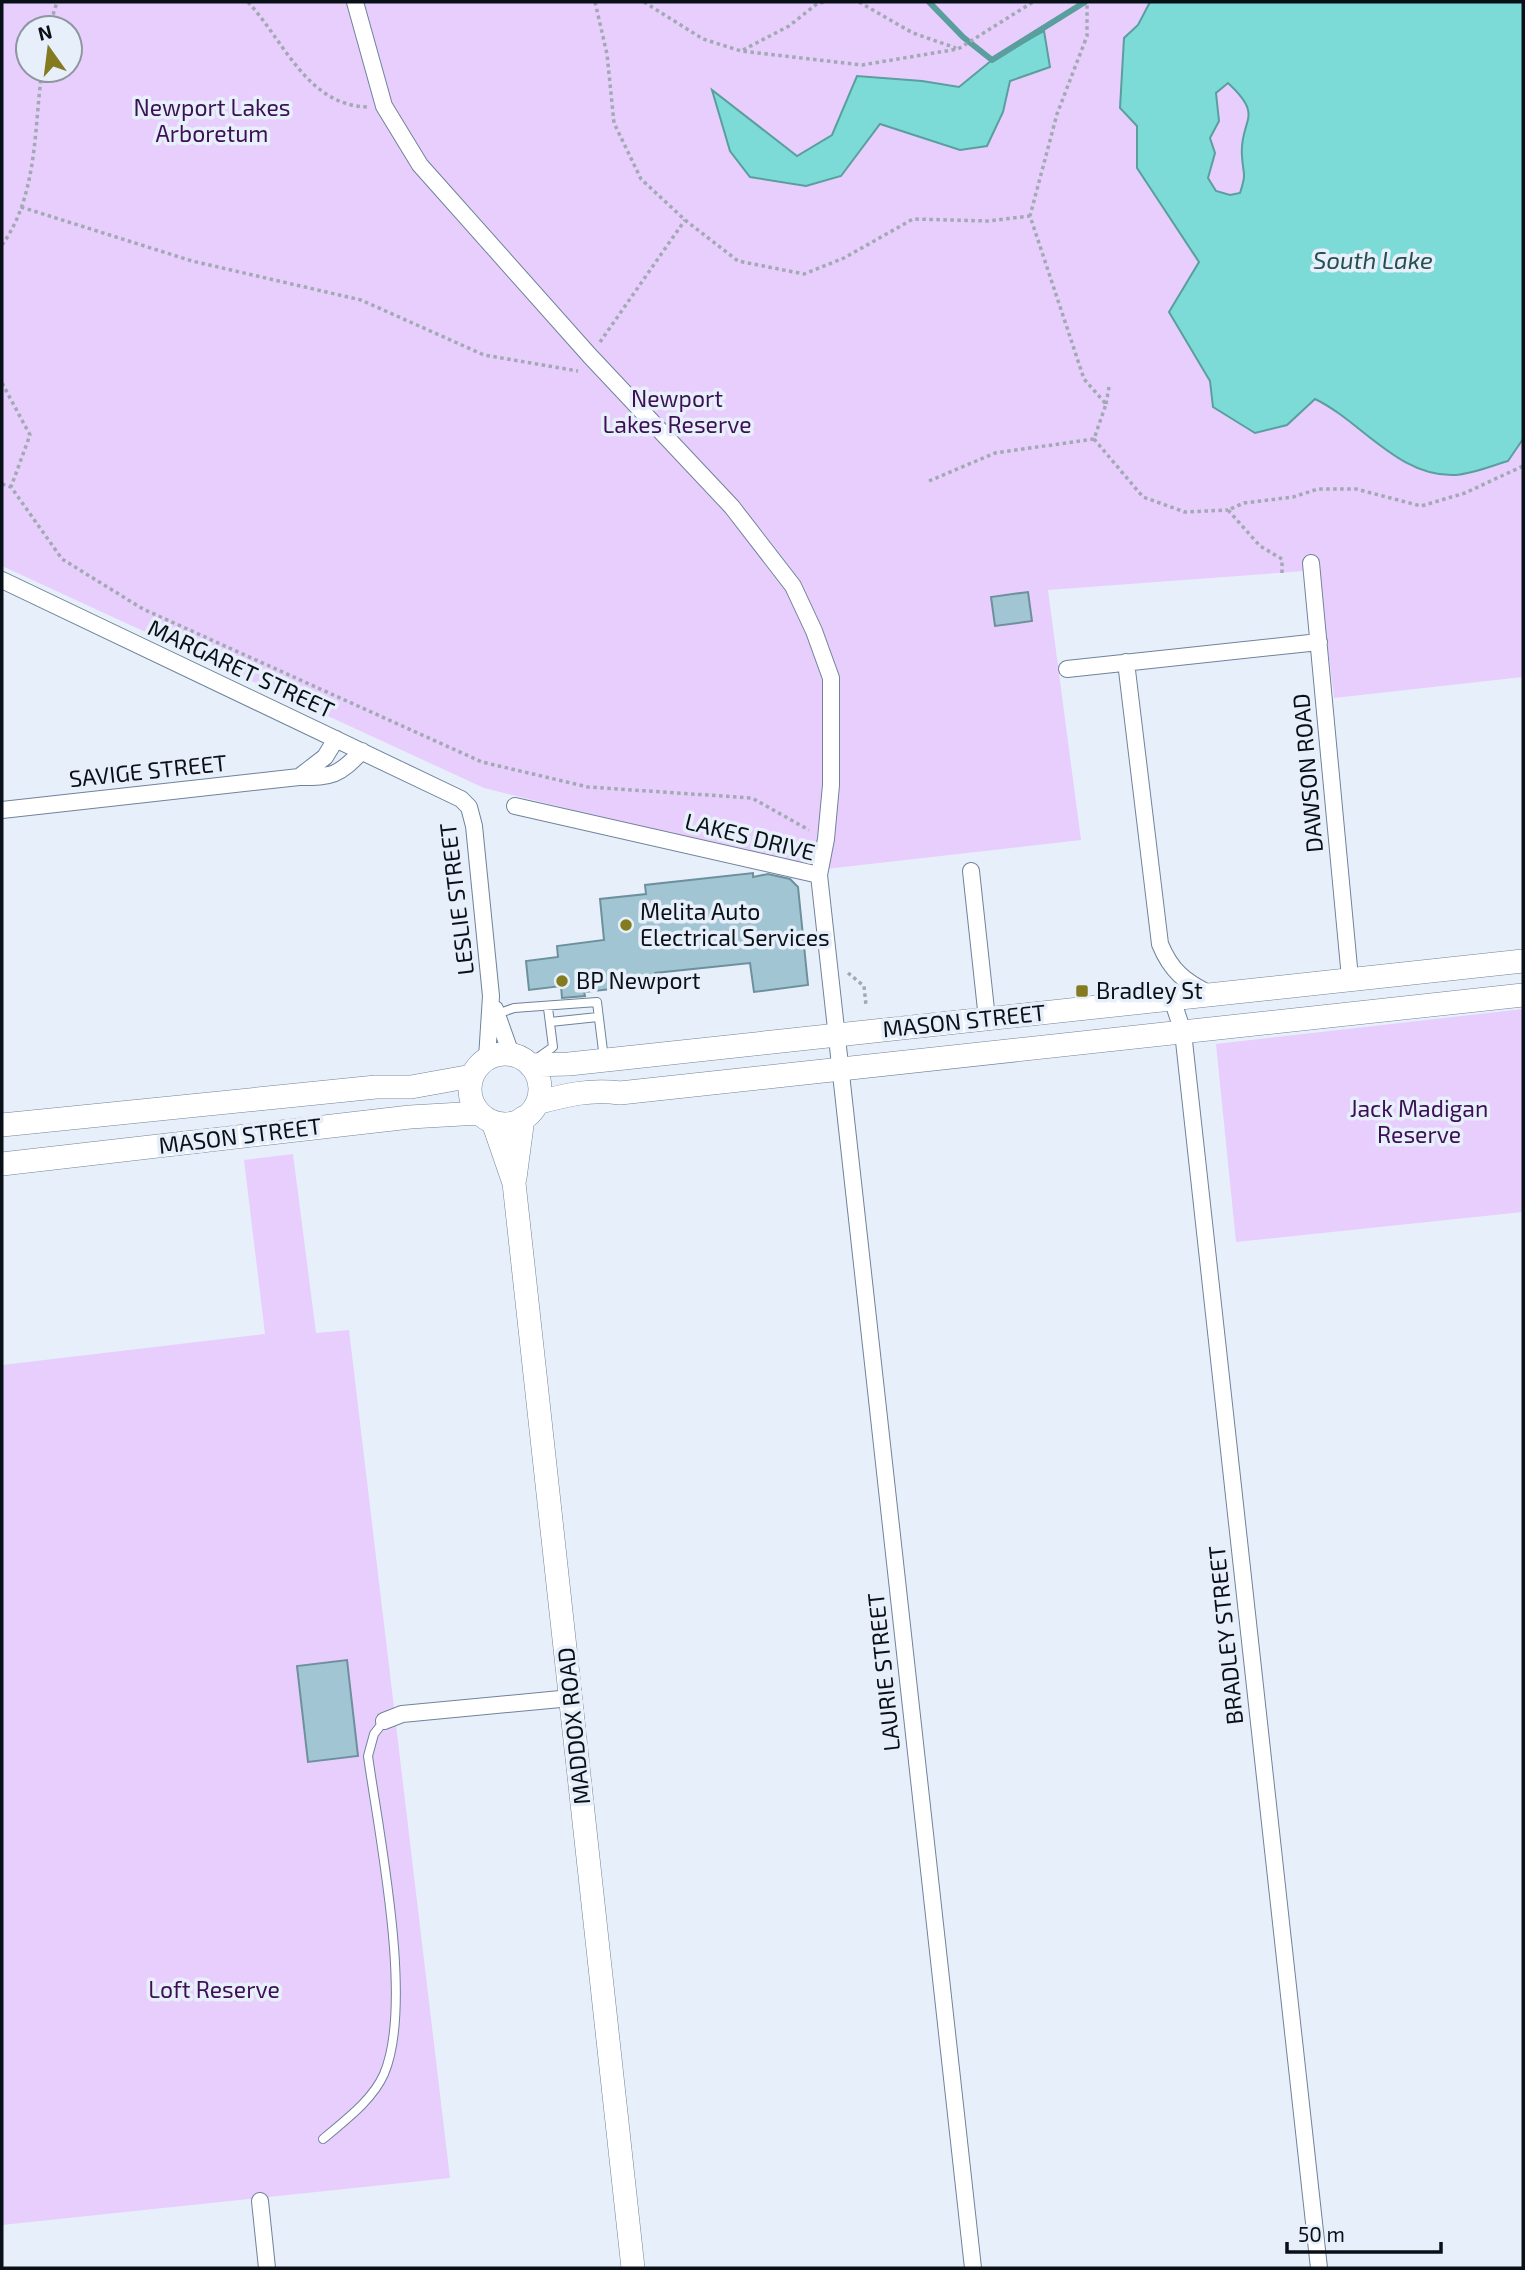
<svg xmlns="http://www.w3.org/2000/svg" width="1525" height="2270" font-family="'Exo 2',sans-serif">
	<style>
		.green { fill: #e8cefc; fill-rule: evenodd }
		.water { fill: #7ddbd7; stroke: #5a9e9e; stroke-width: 2; fill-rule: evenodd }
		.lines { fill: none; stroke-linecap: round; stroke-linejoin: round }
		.stream { stroke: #5a9e9e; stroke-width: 6 }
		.building { fill: #a1c5d2; stroke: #6d909c; stroke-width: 2 }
		.lane-casing { stroke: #6f839a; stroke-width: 10 }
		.street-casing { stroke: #6f839a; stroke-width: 18 }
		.secondary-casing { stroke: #6f839a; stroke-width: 24 }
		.path { stroke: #a1aab3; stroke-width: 3.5; stroke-dasharray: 3.5 3.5; stroke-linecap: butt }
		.lane { stroke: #fff; stroke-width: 8 }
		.street { stroke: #fff; stroke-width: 16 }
		.secondary { stroke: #fff; stroke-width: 23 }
		.poi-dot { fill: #847b21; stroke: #e7f0fa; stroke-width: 2.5 }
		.labels { text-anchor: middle; stroke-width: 7; stroke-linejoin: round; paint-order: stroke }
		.park-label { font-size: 23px; fill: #3d1055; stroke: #e7f0fa }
		.street-label { font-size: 23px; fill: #091018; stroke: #e7f0fa }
		.poi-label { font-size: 23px; fill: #091018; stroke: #e7f0fa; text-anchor: start }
		.water-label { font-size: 24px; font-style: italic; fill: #26504f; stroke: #e7f0fa }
	</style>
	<rect width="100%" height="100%" fill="#e7f0fa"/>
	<path class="green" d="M2,2H1523V677L1334,698L1318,570L1048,590L1081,840L817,870L484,788L2,566ZM28,28H70V70H28Z
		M1523,1009V1212L1236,1242L1216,1044Z
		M293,1154L316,1333L349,1330L450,2178L2,2225V1365L265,1334L244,1160Z"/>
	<path class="water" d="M1150,2H1523V439L1508,461C1491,466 1472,474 1455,475C1398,477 1361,421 1315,399L1287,425L1255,433L1213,407L1210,381L1169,312L1199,262L1137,168V126L1120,108L1124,38L1138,25ZM1228,83C1266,118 1239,119 1242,156C1243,176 1247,171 1240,193L1230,195L1216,191L1208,178L1215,153L1210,138L1219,121L1216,93Z
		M1044,31L1050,67L1010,81L1003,112L987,146L960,150L880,124L841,176L806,186L750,177L730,151L712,90L797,156L832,135L857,76L922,81L959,87L992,60Z"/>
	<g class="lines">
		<path class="stream" d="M929,2L963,37L992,60L1085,2"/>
	</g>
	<path class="building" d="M1028,592L1032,621L995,626L991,597Z
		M753,873V877L768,874L790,879L798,887L808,985L754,992L750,963L655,973L656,984L584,992L585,996L562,998L561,986L529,990L526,961L558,957L557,946L604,940L600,899L646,894L645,885Z
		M347,1660L358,1756L308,1762L297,1666Z"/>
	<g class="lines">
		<g class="lane-casing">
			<path id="lane" d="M497,1014L514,1008L597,1002L604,1059
				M550,1022L598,1017
				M536,1059L553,1047L548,1008
				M323,2139C344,2121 372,2101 384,2074C414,2004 379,1835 368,1756L374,1734L384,1721"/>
		</g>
		<g class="street-casing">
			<path id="street" d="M355,2L384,106L420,165L590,356L732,507L793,586L814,631L831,678V785L826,839L819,875
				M1311,563L1350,978
				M2,580L461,799L469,807L474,826L491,996L487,1058
				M1126,662L1160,944C1171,971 1185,982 1210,994
				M1067,669L1319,642
				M299,777L325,757L336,739
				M515,806L819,875L973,2268
				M2,810L299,777C333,777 338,776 362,751
				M971,871L987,1019
				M1172,999L1183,1032L1319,2268
				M495,1009L511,1054
				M384,1721L402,1714L571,1698
				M260,2201L267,2268"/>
		</g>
		<g class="secondary-casing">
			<path id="secondary" d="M470 1089a35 35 0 1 1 70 0a35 35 0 1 1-70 0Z
				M530,1065L569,1064L1523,961
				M537,1103C565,1095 590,1089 620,1093L1523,995
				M493,1122L514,1183L633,2268
				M2,1125L376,1087H411L472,1076
				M2,1164L410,1117L479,1113
				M515,1178L523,1118"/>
		</g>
		<path class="path" d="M248,2C284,41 307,105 367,107
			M595,2L607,54L614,123L641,179L685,220L738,261L804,274L844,258L913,219L988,221L1030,216
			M644,2L703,39L741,51L862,65L958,49L1033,2
			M859,2L913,33L956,48
			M49,28L57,2
			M743,50L789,26L818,3L825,2
			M21,207L192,261L361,300L484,355L578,371
			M2,245C38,195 34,128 42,70
			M600,342L685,220
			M2,383L30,435L11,487L62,559L143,609L482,762L588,787L752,798L809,830
			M1106,404L1109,387
			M1094,439L1143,497L1185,512L1228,510
			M929,481L995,453L1094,439L1106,404L1084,379L1030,216L1057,114L1087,36V2
			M2,484L11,487
			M1282,573V559L1260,546L1228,510L1244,503L1293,497L1318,489H1356L1421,506L1465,493L1523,466
			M848,973L864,986L866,1005"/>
		<use href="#lane" class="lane"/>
		<use href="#street" class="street"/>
		<use href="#secondary" class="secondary"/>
	</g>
	<g class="poi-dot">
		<circle cx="626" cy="925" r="7"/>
		<circle cx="562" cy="981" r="7"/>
		<rect x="1075" y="984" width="14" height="14" rx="3.5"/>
	</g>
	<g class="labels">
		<g class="park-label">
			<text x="212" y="116">Newport Lakes<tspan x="212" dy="26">Arboretum</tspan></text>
			<text x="677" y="407">Newport<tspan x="677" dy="26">Lakes Reserve</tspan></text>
			<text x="1419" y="1117">Jack Madigan<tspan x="1419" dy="26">Reserve</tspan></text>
			<text x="214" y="1998">Loft Reserve</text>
		</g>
		<g class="street-label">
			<text transform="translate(241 669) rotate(25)" y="8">MARGARET STREET</text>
			<text transform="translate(148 771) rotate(-6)" y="8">SAVIGE STREET</text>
			<text transform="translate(1308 773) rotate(-95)" y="8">DAWSON ROAD</text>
			<text transform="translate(750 837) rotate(14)" y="8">LAKES DRIVE</text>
			<text transform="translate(457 899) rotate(-97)" y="8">LESLIE STREET</text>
			<text transform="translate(964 1021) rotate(-6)" y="8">MASON STREET</text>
			<text transform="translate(240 1136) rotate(-7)" y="8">MASON STREET</text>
			<text transform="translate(1226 1635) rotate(-96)" y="8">BRADLEY STREET</text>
			<text transform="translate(884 1672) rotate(-96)" y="8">LAURIE STREET</text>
			<text transform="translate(574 1726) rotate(-96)" y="8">MADDOX ROAD</text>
		</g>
		<g class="poi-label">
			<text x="640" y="920">Melita Auto<tspan x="640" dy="26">Electrical Services</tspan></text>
			<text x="576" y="989">BP Newport</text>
			<text x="1096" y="999">Bradley St</text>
		</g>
		<g class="water-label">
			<text x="1373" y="269">South Lake</text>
		</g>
	</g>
	<rect width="1525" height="2270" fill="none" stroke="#091018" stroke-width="7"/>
	<g transform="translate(49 49) rotate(346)"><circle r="33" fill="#e7f0fa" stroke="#8e96a0" stroke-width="2"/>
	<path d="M0-5L12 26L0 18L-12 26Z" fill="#847b21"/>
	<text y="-10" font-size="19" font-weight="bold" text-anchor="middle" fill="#091018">N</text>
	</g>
	<path d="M1287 2242v10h154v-10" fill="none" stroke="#091018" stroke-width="3.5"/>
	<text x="1298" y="2242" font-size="21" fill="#091018" stroke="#e7f0fa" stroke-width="5" paint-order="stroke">50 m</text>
</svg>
